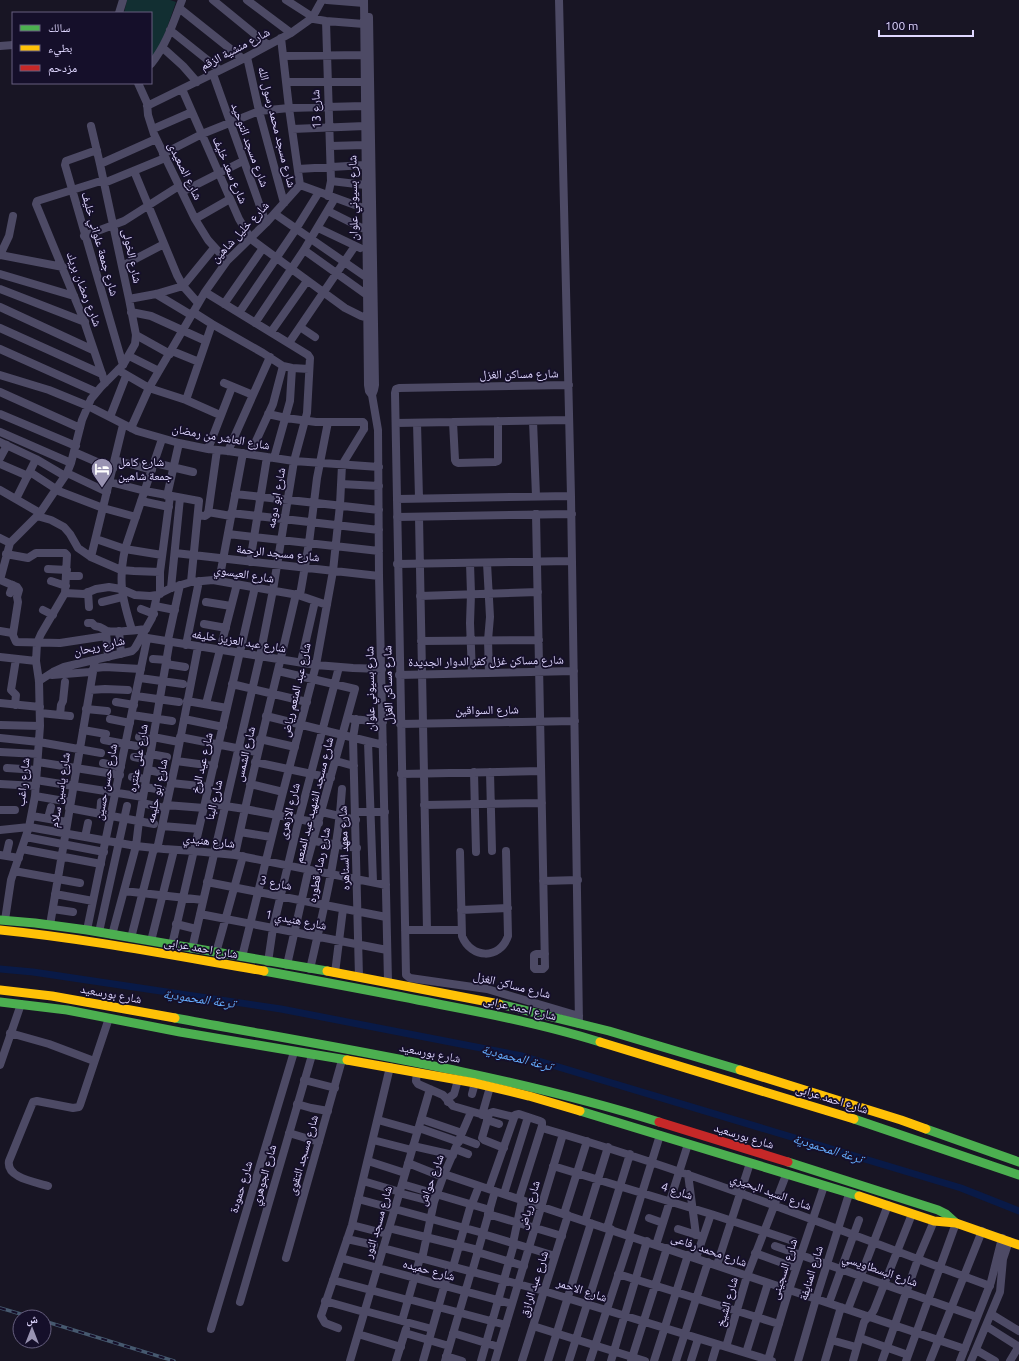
<svg xmlns="http://www.w3.org/2000/svg" width="1019" height="1361" font-family="Ubuntu,'Noto Naskh Arabic',sans-serif">
	<style>
		.green { fill: #122f32 }
		.lines { fill: none; stroke-linecap: round; stroke-linejoin: round }
		.canal { stroke: #091a47; stroke-width: 7 }
		.street { stroke: #4d4a65; stroke-width: 8 }
		.fast { stroke: #4caf50; stroke-width: 9 }
		.slow { stroke: #ffc107; stroke-width: 9 }
		.jam { stroke: #c62828; stroke-width: 9 }
		.rail-casing { stroke: #46596f; stroke-width: 3.5 }
		.rail { stroke: #150f2a; stroke-width: 2; stroke-dasharray: 6; stroke-linecap: butt }
		.labels { text-anchor: middle; stroke-width: 3.5; stroke-linejoin: round; paint-order: stroke }
		.street-label { font-size: 12px; fill: #dfd7ff; stroke: #150f2a }
		.poi-label { font-size: 12px; fill: #dfd7ff; stroke: #150f2a; text-anchor: start }
		.water-label { font-size: 13px; font-style: italic; fill: #65aeff; stroke: #150f2a }
	</style>
	<rect width="100%" height="100%" fill="#181524"/>
	<path class="green" d="M127,0H170L176,2L160,48L151,60V13H124Z"/>
	<g class="lines">
		<path class="canal" d="M0,969L33,972L281,1009L522,1056L961,1188L1019,1211"/>
		<path class="street" d="M213,0L268,45
			M247,0L291,33
			M286,0L308,14L314,19L326,21L364,24
			M327,0L364,3
			M364,0L368,385L369,391L372,395L378,430L379,576L388,982
			M559,0L571,496L579,1024
			M179,8L243,59
			M119,13L123,0
			M369,17L375,385L374,390L372,395
			M326,21L331,181L328,196
			M170,30L220,70
			M0,46L13,45
			M163,48L183,66L197,82
			M284,56L364,55
			M247,57L259,111L284,203
			M151,64C167,44 173,23 182,0
			M213,74L266,223
			M286,82H364
			M138,83L147,103L148,115L154,134L195,219L208,240L227,261
			M182,89L239,219L251,239L263,248L345,308L361,316L371,319
			M147,106L243,59L291,33L312,18L322,0
			M153,129L192,112
			M292,129L365,126
			M330,146L365,145
			M97,150L66,161L65,165L123,365
			M163,154L202,134L259,111L289,108L364,106
			M100,164L156,139
			M298,169L365,165
			M134,171L177,275L183,286L198,303
			M104,180L37,201L36,204L83,318L105,383
			M331,181L365,185
			M104,183L165,158
			M300,185L366,209
			M182,192L243,161
			M328,211L366,230
			M275,214L366,277
			M195,219L230,199
			M318,228L360,248
			M84,236L124,221L179,186
			M304,250L367,295
			M0,255L63,267
			M0,255L9,236L13,216
			M122,266L164,244
			M0,274L74,296
			M0,289L85,322
			M156,294L191,315
			M129,299L156,294L183,286L214,248
			M224,304L263,248
			M0,307L93,350
			M131,312L151,316L206,341
			M193,312L212,324L263,353L283,366L292,368L309,369
			M239,313L296,229L319,192
			M255,323L304,250L335,198
			M300,327L315,337
			M0,328L102,374
			M271,332L307,281
			M136,335L170,354
			M289,343L355,246
			M0,349L96,392
			M172,351L199,362
			M129,356L159,371
			M118,370L149,388L186,400L220,415
			M0,375L49,390L88,406L137,431L179,443L208,449L228,451L294,461L379,467
			M224,383L253,395
			M569,385L399,388L396,389L395,393L406,975L410,978L487,989L579,1016
			M0,392L80,428
			M186,400L212,324
			M0,414L76,446
			M268,414L286,418L316,422H363L364,423V429
			M110,417L126,376
			M533,421L536,496
			M453,422L455,460L456,462L458,463L495,462L498,461V421
			M396,423L569,420
			M417,423L419,498
			M131,428L149,388L205,292L227,261L266,223L300,185L289,108L281,38
			M0,432L71,463
			M0,442L36,459L65,476
			M208,449L232,387
			M228,451L270,357
			M74,452L113,469
			M250,454L273,404L283,366
			M0,458L7,445
			M274,458L290,401L292,368
			M115,460L152,470
			M155,463L193,472
			M0,464L28,476
			M30,472L56,489
			M67,473L107,492
			M110,482L145,491L199,501L191,582
			M341,484L379,486
			M0,490L40,513
			M56,490L103,508L136,517
			M235,494L379,510
			M167,496L179,443
			M16,499L36,459
			M397,499L571,496
			M141,501L169,507
			M208,512L231,516
			M231,513L379,530
			M536,514L545,967L543,969H535L534,968V955L536,954H545
			M199,515L205,516L208,514L217,450
			M37,516L51,520L64,527L70,534L78,548L91,557L121,570L134,571L160,572
			M397,517L572,514
			M419,517L427,930
			M228,534L379,551
			M0,538L10,543
			M96,539L125,549L162,555
			M175,553L379,576
			M91,557L123,425
			M250,562L267,457
			M470,563L471,594L470,623L472,673
			M487,563L490,617L488,640L489,673
			M397,564L572,561
			M48,569L67,570
			M66,576H79
			M0,580L10,543L40,513L67,473L71,463L82,420L91,399L101,387L123,365L135,344L136,335L129,299L100,164L91,126
			M0,580L17,587L19,590L17,597L18,602L13,634
			M51,581L66,586
			M219,581L243,453
			M171,588L180,498
			M88,592L89,607
			M10,593L13,585
			M65,593L84,594L96,589L109,587L121,589L135,595L150,596L157,595L171,588L191,582L213,580L298,595L327,605
			M160,594V572L170,496
			M300,595L309,543L317,478L328,422
			M420,596L538,592
			M102,602L122,597
			M206,602L231,606
			M155,606L175,610
			M141,609L154,614
			M43,610L53,615
			M88,623H92L95,626C103,627 102,629 107,631C116,633 137,630 146,629
			M204,624L226,628
			M132,630C122,598 118,582 125,549L162,439
			M0,631L12,633L16,642L60,643L106,636
			M106,631L108,657
			M119,631L121,654
			M141,637L316,665L353,668L382,669
			M421,641L539,640
			M186,645L199,581
			M0,657L36,661
			M153,659L167,660
			M301,662L315,601
			M166,664L185,667
			M278,671L355,689L306,866L308,872L287,965
			M52,675L90,672L95,668L105,667L141,669
			M399,675L574,671
			M140,678L183,684
			M39,681L53,672L64,667L132,651L135,648L152,618L157,595
			M232,684L307,702
			M90,690L105,689L128,690
			M136,696L179,702
			M187,701L227,708
			M116,702L134,705
			M0,703L40,707
			M206,704L237,584
			M15,705L16,695L11,690L16,659
			M86,709L107,711
			M40,713L70,716
			M60,715L61,705L63,701L65,682
			M132,715L172,721
			M266,716L383,745
			M110,719L130,723
			M184,719L223,727
			M352,719L383,722
			M356,719L353,738L359,977
			M400,724L575,721
			M0,725L40,726
			M83,730L106,734
			M139,737L153,740
			M153,737L179,742
			M180,737L257,752
			M0,738L39,742L101,753
			M260,739L295,747
			M104,740L136,746
			M368,742L373,882
			M0,752L38,754
			M150,754L167,757
			M134,757L149,760
			M176,761L214,766
			M336,761L354,766
			M38,762L120,775
			M255,762L331,778
			M103,763L121,767
			M7,768L37,770
			M148,770L163,773
			M474,772L476,852
			M490,772L492,851
			M401,774L541,771
			M132,777L146,779
			M36,780L143,797
			M171,783L209,787
			M0,784L36,786
			M250,784L283,792
			M145,787L162,790
			M35,796L70,802
			M142,803L160,807
			M205,803L245,809L319,823
			M166,805L204,808
			M424,805L542,803
			M69,808L154,824
			M0,810H15
			M322,812L356,820
			M355,812H385
			M100,814L101,802
			M32,816L67,822
			M48,818L51,807
			M162,826L199,829
			M0,830L29,827L136,846L164,849L194,851L235,855L386,885
			M240,832L271,837
			M26,837L104,852
			M85,837L88,823
			M314,841L357,848
			M22,849L101,864
			M460,852L462,936C471,959 500,960 508,936L506,851
			M0,855L19,858
			M235,855C253,768 276,681 296,594
			M6,856L9,843
			M14,871L80,883
			M543,881L578,880
			M207,882L386,917
			M124,891L203,900
			M55,894L93,901
			M53,909L73,912
			M461,910L508,908
			M200,914L387,950
			M5,920L11,880L29,827L35,796L40,726L39,681L36,661L37,643L41,634L65,593L67,555L65,553H36L28,558L6,554
			M176,924L196,929
			M50,925L95,660
			M87,930L147,639
			M405,930H461
			M99,932L127,806
			M112,935L136,846L139,821L169,645L168,640L180,585
			M131,938L153,852L158,845L176,761L198,647
			M151,941L174,850
			M172,945L255,587
			M192,949L260,656L273,590L294,461L307,413L310,358L308,355L205,292
			M216,953L243,856
			M242,957L283,792L316,665L333,571L340,505L342,465L364,429
			M268,962L273,928L299,819L339,667
			M310,969C324,908 338,852 342,789
			M335,973L343,909
			M10,1033L49,1044L94,1061
			M0,1065L21,1004
			M417,1072L416,1081L418,1084L443,1095L453,1106L484,1115L493,1112L514,1117
			M304,1080L335,1088
			M472,1094L475,1083
			M448,1102L450,1097L454,1094L458,1080
			M297,1104L311,1108L328,1111
			M489,1114L482,1138L484,1140L504,1148
			M482,1115L490,1087
			M421,1119L462,1133
			M378,1120L417,1131
			M487,1120L499,1124
			M419,1128L459,1142
			M542,1128C694,1172 841,1231 990,1286
			M289,1133L319,1142
			M460,1138L476,1144
			M373,1140L412,1150
			M413,1146L453,1155
			M455,1149L468,1154
			M368,1161L405,1173
			M408,1163L443,1177
			M553,1166L711,1214L793,1241
			M444,1174L965,1349
			M688,1174L696,1235
			M363,1181L400,1192
			M402,1184L490,1210
			M48,1186C36,1182 6,1178 9,1161L33,1102L37,1101L73,1108L79,1107L80,1105L109,1018
			M489,1189L515,1115L519,1114L540,1121L542,1122V1126L519,1199
			M399,1193L434,1202
			M504,1194L528,1117
			M358,1199L483,1233
			M472,1204L479,1186
			M488,1214L562,1236
			M564,1214L587,1141
			M649,1218L663,1223
			M585,1221L608,1147
			M352,1225L387,1234
			M389,1228L478,1250
			M607,1228L630,1154
			M678,1229L700,1236
			M483,1234L555,1256
			M629,1235L660,1135
			M347,1239L374,1245
			M513,1243L522,1200
			M656,1245L688,1144
			M775,1246L977,1317
			M383,1248L544,1291L772,1361
			M477,1252L524,1266
			M755,1253L796,1268
			M286,1258L342,1060
			M341,1258L512,1304
			M696,1258L711,1214
			M422,1259L434,1202L443,1177L471,1112
			M717,1265L750,1163
			M453,1267L471,1204
			M472,1272L495,1191
			M618,1274L779,1324
			M333,1280L408,1300
			M408,1299L506,1325
			M325,1301L364,1312
			M240,1302L312,1055
			M829,1303L859,1220
			M848,1309L888,1205
			M365,1311L432,1329
			M991,1314L1019,1331
			M402,1321L420,1258
			M533,1326L645,1361
			M986,1326L1019,1347
			M338,1328L325,1323L321,1316L352,1225L390,1067
			M211,1329L294,1052
			M405,1333L449,1346
			M453,1333L499,1347
			M358,1334L401,1347
			M860,1338L908,1355
			M831,1340L856,1347
			M726,1347L747,1276L786,1175
			M976,1350L995,1361
			M746,1353L768,1283
			M446,1356L462,1361
			M768,1360L789,1290L824,1186
			M350,1361L430,1089
			M396,1361L406,1329
			M423,1361L450,1266
			M445,1361L471,1272
			M481,1361L514,1244
			M495,1361L563,1134
			M522,1361L568,1215
			M548,1361L591,1223
			M569,1361L611,1229
			M590,1361L631,1236
			M611,1361L647,1241
			M631,1361L667,1248
			M654,1361L688,1255
			M676,1361L708,1262
			M691,1361L698,1339
			M712,1361L717,1344
			M798,1361L816,1299L849,1194
			M825,1361L841,1307
			M853,1361L864,1322C867,1317 872,1315 874,1310L912,1214
			M882,1361L918,1259L934,1221
			M906,1361L956,1223
			M930,1361L982,1231
			M960,1361L991,1282L1002,1238
			M971,1361L1000,1292L1003,1259L1009,1241
			M1010,1361L1019,1346"/>
		<path class="fast" d="M0,920L35,923L87,930L327,971
			M264,971C324,982 384,993 443,1005C496,1015 549,1026 600,1042
			M0,1002L67,1010L180,1032L347,1060
			M499,1004L609,1031L740,1070
			M175,1018C337,1048 501,1073 659,1122
			M580,1111L859,1196
			M854,1119L1019,1175
			M926,1129L1019,1162
			M788,1162L938,1210L946,1214L956,1223"/>
		<path class="slow" d="M0,930C89,939 176,956 264,971
			M327,971L499,1004
			M0,990L52,996L175,1018
			M600,1042L854,1119
			M347,1060L475,1083L529,1096L580,1111
			M740,1070L901,1120L926,1129
			M859,1196L934,1221L956,1223L1019,1245"/>
		<path class="jam" d="M659,1122L788,1162"/>
		<g class="rail-casing">
			<path id="rail" d="M0,1308L31,1317
				M44,1321L174,1361"/>
		</g>
		<use href="#rail" class="rail"/>
	</g>
	<defs>
		<g id="hotel-pin" transform="scale(1.15)"><path d="M0 17L-7.5 6A9.5 9.5 0 1 1 7.5 6Z" fill="#9993b2" stroke="#150f2a"/><path d="M-6-4.5h1.5V1H6V5H4.5V3h-9V5H-6ZM-4 0a1.8 1.8 0 1 1 3.6 0ZM.5 0V-2.5h3Q6-2.5 6 0Z" fill="#fff"/></g>
	</defs>
	<g fill-rule="evenodd">
		<use href="#hotel-pin" x="102" y="469"/>
	</g>
	<g class="labels">
		<g class="street-label">
			<text transform="translate(235 49) rotate(-28)" y="4">شارع منشية الزقم</text>
			<text transform="translate(316 109) rotate(-92)" y="4">شارع 13</text>
			<text transform="translate(277 127) rotate(76)" y="4">شارع مسجد محمد رسول الله</text>
			<text transform="translate(250 145) rotate(70)" y="4">شارع مسجد التوحيد</text>
			<text transform="translate(230 170) rotate(67)" y="4">شارع سعد خليف</text>
			<text transform="translate(185 171) rotate(64)" y="4">شارع الصعيدى</text>
			<text transform="translate(353 198) rotate(-91)" y="4">شارع بسيوني علوان</text>
			<text transform="translate(240 232) rotate(-47)" y="4">شارع خليل شاهين</text>
			<text transform="translate(100 244) rotate(74)" y="4">شارع جمعة علواني خليف</text>
			<text transform="translate(132 256) rotate(78)" y="4">شارع الخولى</text>
			<text transform="translate(84 289) rotate(69)" y="4">شارع رمضان بريك</text>
			<text transform="translate(519 374) rotate(-1)" y="4">شارع مساكن الغزل</text>
			<text transform="translate(221 437) rotate(10)" y="4">شارع العاشر من رمضان</text>
			<text transform="translate(276 498) rotate(-80)" y="4">شارع ابو دومه</text>
			<text transform="translate(278 553) rotate(6)" y="4">شارع مسجد الرحمة</text>
			<text transform="translate(244 574) rotate(9)" y="4">شارع العيسوي</text>
			<text transform="translate(239 641) rotate(9)" y="4">شارع عبد العزيز خليفه</text>
			<text transform="translate(99 646) rotate(-13)" y="4">شارع ريحان</text>
			<text transform="translate(486 661) rotate(-1)" y="4">شارع مساكن غزل كفر الدوار الجديدة</text>
			<text transform="translate(388 685) rotate(-91)" y="4">شارع مساكن الغزل</text>
			<text transform="translate(370 689) rotate(-91)" y="4">شارع بسيوني علوان</text>
			<text transform="translate(296 690) rotate(-77)" y="4">شارع عبد المنعم رياض</text>
			<text transform="translate(487 710) rotate(-1)" y="4">شارع السواقين</text>
			<text transform="translate(245 754) rotate(-77)" y="4">شارع الشمس</text>
			<text transform="translate(138 758) rotate(-80)" y="4">شارع على عنتره</text>
			<text transform="translate(202 763) rotate(-77)" y="4">شارع عيد الرخ</text>
			<text transform="translate(23 782) rotate(-84)" y="4">شارع راغب</text>
			<text transform="translate(106 782) rotate(-79)" y="4">شارع حسن حسين</text>
			<text transform="translate(60 790) rotate(-81)" y="4">شارع ياسين سلام</text>
			<text transform="translate(157 791) rotate(-78)" y="4">شارع ابو حليمه</text>
			<text transform="translate(214 800) rotate(-77)" y="4">شارع البنا</text>
			<text transform="translate(314 800) rotate(-76)" y="4">شارع مسجد الشهيد عبد المنعم</text>
			<text transform="translate(289 811) rotate(-76)" y="4">شارع الازهرى</text>
			<text transform="translate(209 841) rotate(6)" y="4">شارع هنيدي</text>
			<text transform="translate(344 848) rotate(-92)" y="4">شارع معهد السناهره</text>
			<text transform="translate(319 865) rotate(-79)" y="4">شارع رشاد قطوره</text>
			<text transform="translate(276 883) rotate(11)" y="4">شارع 3</text>
			<text transform="translate(296 920) rotate(11)" y="4">شارع هنيدي 1</text>
			<text transform="translate(201 948) rotate(10)" y="4">شارع احمد عرابى</text>
			<text transform="translate(512 985) rotate(14)" y="4">شارع مساكن الغزل</text>
			<text transform="translate(111 994) rotate(10)" y="4">شارع بورسعيد</text>
			<text transform="translate(520 1008) rotate(13)" y="4">شارع احمد عرابى</text>
			<text transform="translate(430 1053) rotate(11)" y="4">شارع بورسعيد</text>
			<text transform="translate(832 1099) rotate(17)" y="4">شارع احمد عرابى</text>
			<text transform="translate(744 1136) rotate(17)" y="4">شارع بورسعيد</text>
			<text transform="translate(303 1155) rotate(-74)" y="4">شارع مسجد التقوى</text>
			<text transform="translate(264 1175) rotate(-74)" y="4">شارع الجوهري</text>
			<text transform="translate(431 1180) rotate(-70)" y="4">شارع حواش</text>
			<text transform="translate(241 1187) rotate(-73)" y="4">شارع حمودة</text>
			<text transform="translate(677 1191) rotate(17)" y="4">شارع 4</text>
			<text transform="translate(771 1192) rotate(20)" y="4">شارع السيد البحيري</text>
			<text transform="translate(529 1205) rotate(-74)" y="4">شارع رياض</text>
			<text transform="translate(378 1222) rotate(-74)" y="4">شارع مسجد النور</text>
			<text transform="translate(709 1250) rotate(19)" y="4">شارع محمد رفاعى</text>
			<text transform="translate(784 1269) rotate(-72)" y="4">شارع السجينى</text>
			<text transform="translate(429 1270) rotate(15)" y="4">شارع حميده</text>
			<text transform="translate(880 1270) rotate(19)" y="4">شارع البسطاويسي</text>
			<text transform="translate(811 1273) rotate(-73)" y="4">شارع المنايفة</text>
			<text transform="translate(534 1284) rotate(-72)" y="4">شارع عبد الرازق</text>
			<text transform="translate(582 1290) rotate(18)" y="4">شارع الاحمر</text>
			<text transform="translate(727 1302) rotate(-74)" y="4">شارع الشيخ</text>
		</g>
		<g class="poi-label">
			<text x="118" y="466">شارع كامل<tspan x="118" dy="14">جمعة شاهين</tspan></text>
		</g>
		<g class="water-label">
			<text transform="translate(199 998) rotate(8)" y="5">ترعة المحمودية</text>
			<text transform="translate(517 1057) rotate(14)" y="5">ترعة المحمودية</text>
			<text transform="translate(828 1148) rotate(17)" y="5">ترعة المحمودية</text>
		</g>
	</g>
	<rect x="12" y="12" width="140" height="72" fill="#150f2a" stroke="#665f7f"/>
	<rect x="20" y="25" width="20" height="6" fill="#4caf50" stroke="#665f7f"/>
	<text x="48" y="32" font-size="12" fill="#dfd7ff">سالك</text>
	<rect x="20" y="45" width="20" height="6" fill="#ffc107" stroke="#665f7f"/>
	<text x="48" y="52" font-size="12" fill="#dfd7ff">بطيء</text>
	<rect x="20" y="65" width="20" height="6" fill="#c62828" stroke="#665f7f"/>
	<text x="48" y="72" font-size="12" fill="#dfd7ff">مزدحم</text>
	<g transform="translate(32 1329)"><circle r="19" fill="#150f2a" stroke="#665f7f"/>
	<path d="M0-3L7 15L0 10L-7 15Z" fill="#9993b2"/>
	<text y="-6" font-size="11" font-weight="bold" text-anchor="middle" fill="#dfd7ff">ش</text>
	</g>
	<path d="M879 30v6h94v-6" fill="none" stroke="#dfd7ff" stroke-width="2"/>
	<text x="885" y="30" font-size="12" fill="#dfd7ff" stroke="#150f2a" stroke-width="3" paint-order="stroke">100 m</text>
</svg>
